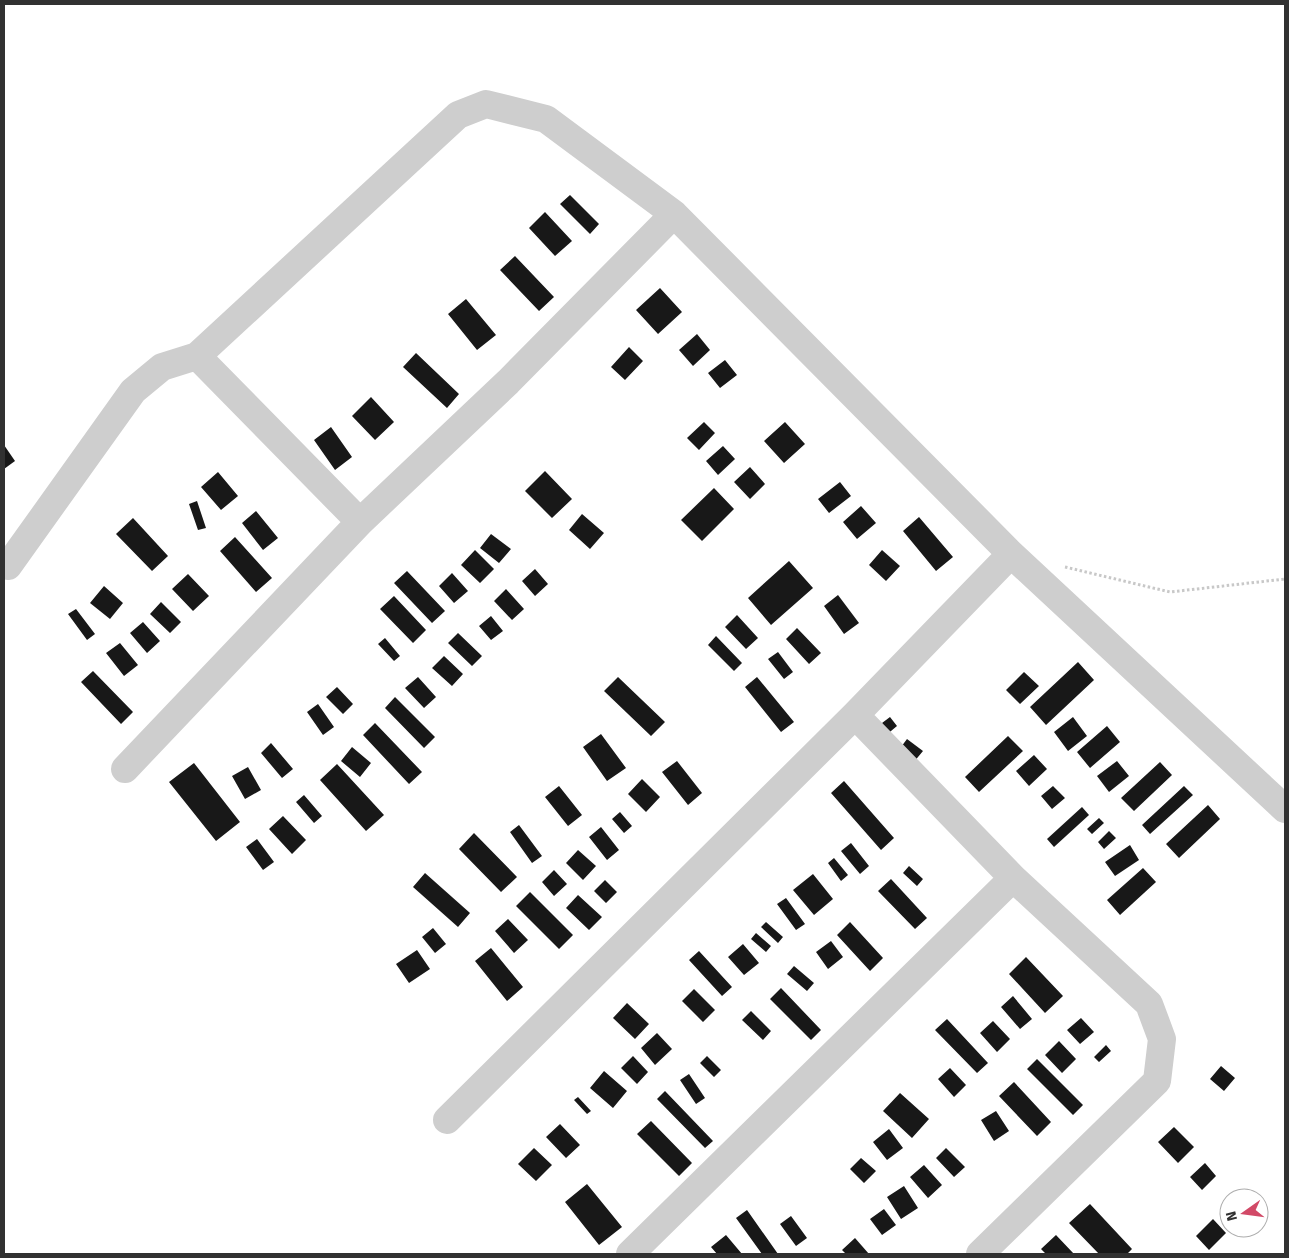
<svg xmlns="http://www.w3.org/2000/svg" width="1289" height="1258" font-family="'Fira Sans',sans-serif">
	<style>
		.building { fill: #181818 }
		.lines { fill: none; stroke-linecap: round; stroke-linejoin: round }
		.path { stroke: #c8c8c8; stroke-width: 3; stroke-dasharray: 2.5 2.5; stroke-linecap: butt }
		.minor { stroke: #cecece; stroke-width: 28 }
	</style>
	<rect width="100%" height="100%" fill="#fff"/>
	<path class="building" d="M570,195L599,224L590,234L560,204Z
		M545,212L572,241L555,256L529,228Z
		M515,256L554,297L539,311L500,270Z
		M660,288L682,312L658,334L636,310Z
		M466,299L496,335L477,350L448,314Z
		M697,334L710,350L693,366L679,350Z
		M629,347L643,361L625,380L611,367Z
		M416,353L459,394L447,408L403,367Z
		M725,360L737,375L720,388L708,373Z
		M371,397L394,422L375,440L352,416Z
		M704,422L715,433L699,450L687,438Z
		M785,422L805,444L784,463L764,441Z
		M331,427L352,457L335,470L314,440Z
		M4,445L15,461L4,469Z
		M723,446L735,459L718,475L706,461Z
		M750,467L765,484L750,499L734,482Z
		M545,471L572,499L552,518L525,491Z
		M218,472L238,496L221,510L201,487Z
		M840,482L851,496L829,513L818,499Z
		M714,488L734,509L702,541L681,520Z
		M197,501L206,528L198,530L189,504Z
		M861,506L876,523L857,539L843,522Z
		M256,511L278,538L263,550L242,523Z
		M582,514L604,533L590,549L569,530Z
		M919,517L953,557L936,571L903,531Z
		M133,518L168,556L152,571L116,534Z
		M491,534L511,549L499,563L480,548Z
		M235,537L272,578L256,592L220,551Z
		M475,550L494,569L480,583L461,565Z
		M882,550L900,566L886,581L869,565Z
		M789,561L813,588L771,625L748,598Z
		M535,569L548,584L535,596L522,581Z
		M407,571L445,611L432,623L394,583Z
		M452,573L468,591L454,603L439,586Z
		M188,574L209,596L193,611L172,589Z
		M104,586L123,603L110,619L90,603Z
		M506,589L524,609L512,620L494,601Z
		M838,595L859,623L844,634L824,606Z
		M394,596L426,630L413,643L380,609Z
		M161,602L181,622L170,633L150,614Z
		M76,609L95,634L87,640L68,614Z
		M737,615L758,638L746,649L725,627Z
		M491,616L503,631L491,640L479,626Z
		M143,622L160,641L147,653L130,633Z
		M797,628L821,653L809,664L786,639Z
		M458,633L482,656L472,666L448,643Z
		M716,636L742,663L734,671L708,645Z
		M385,638L400,656L394,661L378,644Z
		M120,643L138,665L124,676L106,653Z
		M778,652L793,672L784,679L768,659Z
		M444,656L463,674L452,686L432,668Z
		M1078,662L1094,680L1046,725L1030,707Z
		M93,671L133,712L121,724L81,682Z
		M1024,672L1039,686L1020,704L1006,690Z
		M418,677L436,697L424,708L405,688Z
		M618,677L665,722L651,736L604,691Z
		M757,677L794,722L781,732L745,687Z
		M337,687L353,704L343,714L326,697Z
		M395,697L435,737L424,748L385,708Z
		M318,704L334,727L323,735L307,712Z
		M890,717L897,726L885,736L878,726Z
		M1073,717L1087,736L1068,751L1054,732Z
		M375,723L422,772L409,784L363,735Z
		M1107,726L1120,742L1090,768L1077,752Z
		M601,734L626,768L607,781L583,747Z
		M1008,736L1023,751L979,792L965,777Z
		M907,739L923,751L913,763L898,751Z
		M271,743L293,769L282,778L261,753Z
		M352,747L371,763L360,777L341,761Z
		M1034,755L1047,769L1029,786L1016,771Z
		M677,761L702,793L688,805L662,772Z
		M1117,761L1129,776L1109,792L1097,776Z
		M1160,762L1172,775L1134,811L1121,798Z
		M194,763L240,822L216,841L169,782Z
		M337,764L384,815L366,831L320,780Z
		M248,767L261,790L245,799L232,776Z
		M642,779L660,797L646,812L628,794Z
		M844,781L894,838L881,850L831,793Z
		M559,786L582,815L568,826L545,797Z
		M1053,786L1065,798L1052,809L1041,796Z
		M1184,786L1193,795L1150,834L1142,825Z
		M304,795L322,816L314,823L296,802Z
		M1208,805L1220,819L1179,858L1166,844Z
		M1082,807L1089,815L1054,847L1047,839Z
		M620,812L632,826L624,833L612,819Z
		M283,816L306,840L292,854L269,829Z
		M1099,818L1104,823L1092,834L1087,829Z
		M519,825L542,856L532,863L510,832Z
		M601,827L619,850L607,860L589,837Z
		M1109,831L1116,838L1104,849L1098,842Z
		M474,833L517,877L501,892L459,849Z
		M257,839L274,862L263,870L246,847Z
		M851,843L869,866L860,874L841,851Z
		M1130,845L1139,860L1115,876L1105,862Z
		M578,850L596,866L583,880L566,863Z
		M834,858L848,875L841,881L828,863Z
		M909,866L923,879L917,886L903,873Z
		M1143,868L1156,882L1120,915L1107,900Z
		M554,870L567,884L554,896L542,882Z
		M425,873L470,913L458,927L413,887Z
		M813,874L833,899L814,915L793,890Z
		M891,879L927,918L915,929L878,891Z
		M605,880L617,892L606,903L594,891Z
		M530,892L573,935L559,949L516,906Z
		M578,895L602,917L589,930L566,908Z
		M786,898L805,924L796,930L777,904Z
		M508,919L528,940L514,953L495,931Z
		M766,922L783,937L778,943L761,927Z
		M850,922L883,958L870,971L837,935Z
		M433,928L446,944L435,953L422,937Z
		M756,933L771,946L766,952L751,939Z
		M831,941L843,957L828,969L816,952Z
		M743,944L759,963L744,975L728,957Z
		M491,948L523,987L507,1001L475,961Z
		M417,950L430,969L409,983L396,964Z
		M699,951L732,987L722,996L689,960Z
		M1026,957L1063,996L1045,1013L1009,974Z
		M794,966L814,983L807,991L787,974Z
		M781,988L821,1030L811,1040L770,999Z
		M694,989L715,1010L703,1022L682,1001Z
		M1013,996L1032,1019L1020,1029L1001,1007Z
		M627,1003L649,1024L635,1039L613,1018Z
		M751,1011L771,1031L763,1040L742,1020Z
		M1081,1018L1094,1032L1080,1044L1067,1030Z
		M947,1019L988,1063L977,1073L935,1030Z
		M993,1021L1010,1039L997,1052L980,1033Z
		M657,1033L672,1049L655,1065L641,1048Z
		M1059,1041L1076,1059L1062,1073L1045,1055Z
		M1106,1045L1111,1051L1099,1062L1094,1057Z
		M633,1056L648,1072L637,1084L621,1068Z
		M707,1056L721,1070L714,1077L700,1063Z
		M1037,1059L1083,1105L1073,1115L1027,1069Z
		M1221,1066L1235,1078L1224,1091L1210,1079Z
		M950,1068L966,1085L954,1097L938,1079Z
		M604,1071L627,1091L613,1108L590,1088Z
		M689,1074L705,1098L696,1104L680,1080Z
		M1014,1082L1051,1122L1037,1136L999,1096Z
		M665,1091L713,1141L705,1148L657,1099Z
		M900,1093L929,1119L912,1138L883,1111Z
		M578,1097L591,1111L587,1114L574,1100Z
		M996,1111L1009,1131L994,1141L981,1120Z
		M651,1121L692,1163L679,1176L637,1134Z
		M560,1124L580,1145L566,1158L546,1137Z
		M1174,1127L1194,1147L1178,1163L1158,1142Z
		M889,1129L903,1148L887,1160L873,1142Z
		M534,1148L552,1165L536,1181L518,1164Z
		M946,1148L965,1167L954,1177L936,1158Z
		M861,1158L876,1171L864,1183L850,1169Z
		M1205,1163L1216,1176L1202,1190L1190,1177Z
		M924,1165L942,1185L928,1198L910,1177Z
		M587,1184L622,1227L599,1245L565,1202Z
		M904,1186L918,1208L901,1219L887,1197Z
		M1090,1204L1132,1249L1127,1254H1099L1069,1223Z
		M884,1209L896,1225L882,1235L870,1219Z
		M747,1210L778,1254H762L736,1218Z
		M791,1216L807,1238L796,1246L780,1224Z
		M1213,1219L1226,1233L1209,1250L1196,1236Z
		M726,1235L742,1254H717L711,1247Z
		M1056,1235L1074,1254H1046L1041,1249Z
		M855,1238L869,1254H846L842,1250Z"/>
	<g class="lines">
		<path class="path" d="M1065,567L1170,592L1285,579"/>
		<path class="minor" d="M197,356L360,522
			M8,566L133,391L162,367L197,356L458,115L486,104L546,119L674,214L1011,554L1285,809
			M855,715L1013,878L1149,1004L1162,1039L1157,1081L980,1254
			M125,769L360,522L508,382L674,214
			M447,1120L855,715L1011,554
			M630,1254L1013,878"/>
	</g>
	<rect width="1289" height="1258" fill="none" stroke="#313131" stroke-width="10"/>
	<g transform="translate(1244 1213) rotate(256)"><circle r="24" fill="#ffffff" stroke="#adadad"/>
	<path d="M0-4L9 19L0 12L-9 19Z" fill="#d24967"/>
	<text y="-8" font-size="14" font-weight="bold" text-anchor="middle" fill="#313131">N</text>
	</g>
</svg>
